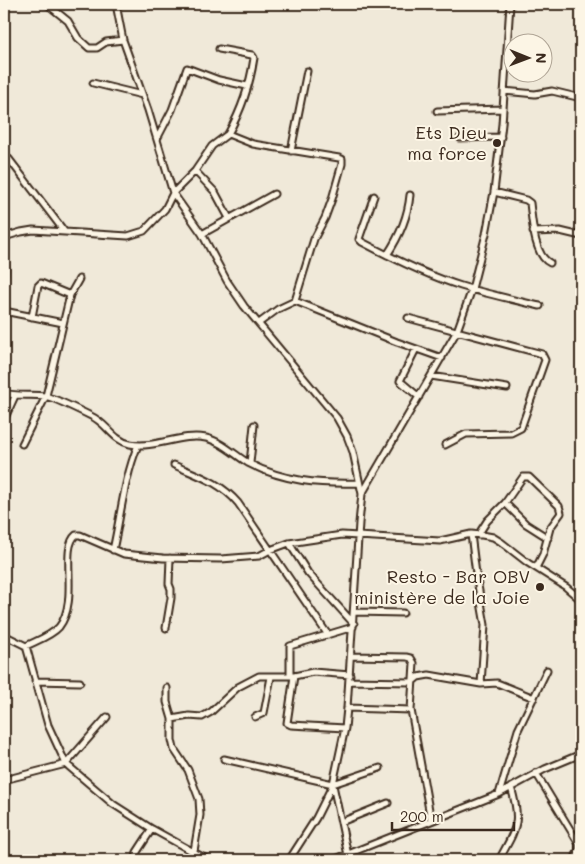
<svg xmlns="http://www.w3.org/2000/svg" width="585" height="864" font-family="Mali,sans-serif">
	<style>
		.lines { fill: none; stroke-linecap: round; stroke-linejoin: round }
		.minor-casing { stroke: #3b2a1e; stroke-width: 9 }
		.minor { stroke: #fcf5e5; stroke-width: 5 }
		.poi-dot { fill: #3b2a1e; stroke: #fcf5e5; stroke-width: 2 }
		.labels { text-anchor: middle; stroke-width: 4; stroke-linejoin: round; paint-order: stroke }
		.poi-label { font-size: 18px; fill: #3b2a1e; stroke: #fcf5e5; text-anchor: end }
	</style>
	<rect width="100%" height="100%" fill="#f0e9d9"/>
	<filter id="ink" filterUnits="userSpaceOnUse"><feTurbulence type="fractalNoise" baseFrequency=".02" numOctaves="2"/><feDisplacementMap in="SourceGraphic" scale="10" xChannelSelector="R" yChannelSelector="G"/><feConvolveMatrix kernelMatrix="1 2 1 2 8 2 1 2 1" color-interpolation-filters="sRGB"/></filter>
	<g filter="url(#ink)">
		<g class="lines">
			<g class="minor-casing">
				<path id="minor" d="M47,4L68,21L78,38L89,48H97L106,42L123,40
					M116,4L123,40L148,110L173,193L202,234L227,281L244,306L337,418L347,436L353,452L362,494L359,523L347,708L345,728L333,784L316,818L289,860
					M219,49L252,55L254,58C250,85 241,111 228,134
					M93,83L142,95
					M504,91L535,94L552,91L581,98
					M437,111L503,109
					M460,138L501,137
					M157,139L172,110L187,68L219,80L247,86
					M291,151L307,71
					M4,165L9,159L64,231
					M195,171L215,192L229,218
					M494,192L526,200L530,203C532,219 534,256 550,263
					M374,196L359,239L362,242C394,259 426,275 461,286C487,294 514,300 540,306
					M533,232L560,231L581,236
					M202,234L274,194
					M4,237L21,232L33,230L128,236L144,231L165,209L173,193L195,171L212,146L228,134L253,144L339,158L342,159V164L332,199L325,218L314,239L295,301L278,309L259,323
					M4,249L5,270L4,285
					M387,255C399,237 408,217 410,195
					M295,301L397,342L442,358
					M4,311L63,323
					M32,317L38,286L41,283L70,295
					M408,318L542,354L545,360L521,428L511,433L466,434L445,445
					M416,349L400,381L419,397
					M431,376L507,388
					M4,393C18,397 31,394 45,396C57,399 79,410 91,416C107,423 112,440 130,444C155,449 181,433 206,438C221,441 235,455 248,463C285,482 319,484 359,483
					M4,420L15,396
					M22,444L46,396L70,295L79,279
					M250,463L254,425
					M174,465C199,476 220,482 238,503L328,635
					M362,494L457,331L472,289L486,234L494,192L502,124L510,4
					M505,503L526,524L548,538
					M471,534L476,574L485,625L481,684
					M478,535L487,521L505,503L523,477H529L559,506L561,513L550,528L543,554L536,568
					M289,543L308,573L354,624
					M113,550C121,515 124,479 138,445
					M355,612L403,613
					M166,628L171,598V589L169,584L170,558
					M4,635L26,646L48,725L66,764L113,804L152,829L208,860
					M26,646C36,641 51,636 59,627C80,600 59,549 76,535H80L124,554L163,558L221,559L259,556L270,550L289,543L342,535L440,541L471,534L482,535L493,537L501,542L528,563L566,587L581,600
					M351,656L407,657L411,658L414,663L411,710L431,821
					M290,676V646L353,627
					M294,676L287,723L291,725L345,728
					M35,681L80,682
					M349,681L412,682L418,677L429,675L481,684L497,683L534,698
					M167,688V702L172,719V740L174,749L188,770L199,799L200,815L194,851
					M347,708L411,710
					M255,717L264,713L271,677
					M172,719L189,716L202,717L211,712L238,687L259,676H294L313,672L350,675
					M224,759L333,784L380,768
					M536,773L579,844V849L574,860
					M4,780L66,764L107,717
					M333,785L349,860
					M499,794L518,730L547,670
					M341,822L388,803
					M136,860L137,852L152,829
					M333,860L499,794L545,769L581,754
					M499,860C516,828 522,824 511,787"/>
			</g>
			<use href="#minor" class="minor"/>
		</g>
	</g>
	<g class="poi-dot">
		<circle cx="497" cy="143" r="5"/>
		<circle cx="540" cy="587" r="5"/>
	</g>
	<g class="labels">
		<g class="poi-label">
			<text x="487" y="139">Ets Dieu<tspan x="487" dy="21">ma force</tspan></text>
			<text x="530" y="583">Resto - Bar OBV<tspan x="530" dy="21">ministère de la Joie</tspan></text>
		</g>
	</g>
	<rect width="585" height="864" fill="none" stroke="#fcf5e5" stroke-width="20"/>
	<rect x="10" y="10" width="565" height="844" fill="none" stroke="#3b2a1e" stroke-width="2" filter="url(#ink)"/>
	<g transform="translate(528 58) rotate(91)"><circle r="24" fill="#fcf5e5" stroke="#afa495"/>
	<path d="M0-4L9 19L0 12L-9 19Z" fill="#3b2a1e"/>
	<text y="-8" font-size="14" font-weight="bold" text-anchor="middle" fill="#3b2a1e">N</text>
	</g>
	<path d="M392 822v8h122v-8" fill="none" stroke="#3b2a1e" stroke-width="2.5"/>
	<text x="400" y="822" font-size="15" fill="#3b2a1e" stroke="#fcf5e5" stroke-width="4" paint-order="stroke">200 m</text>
</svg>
